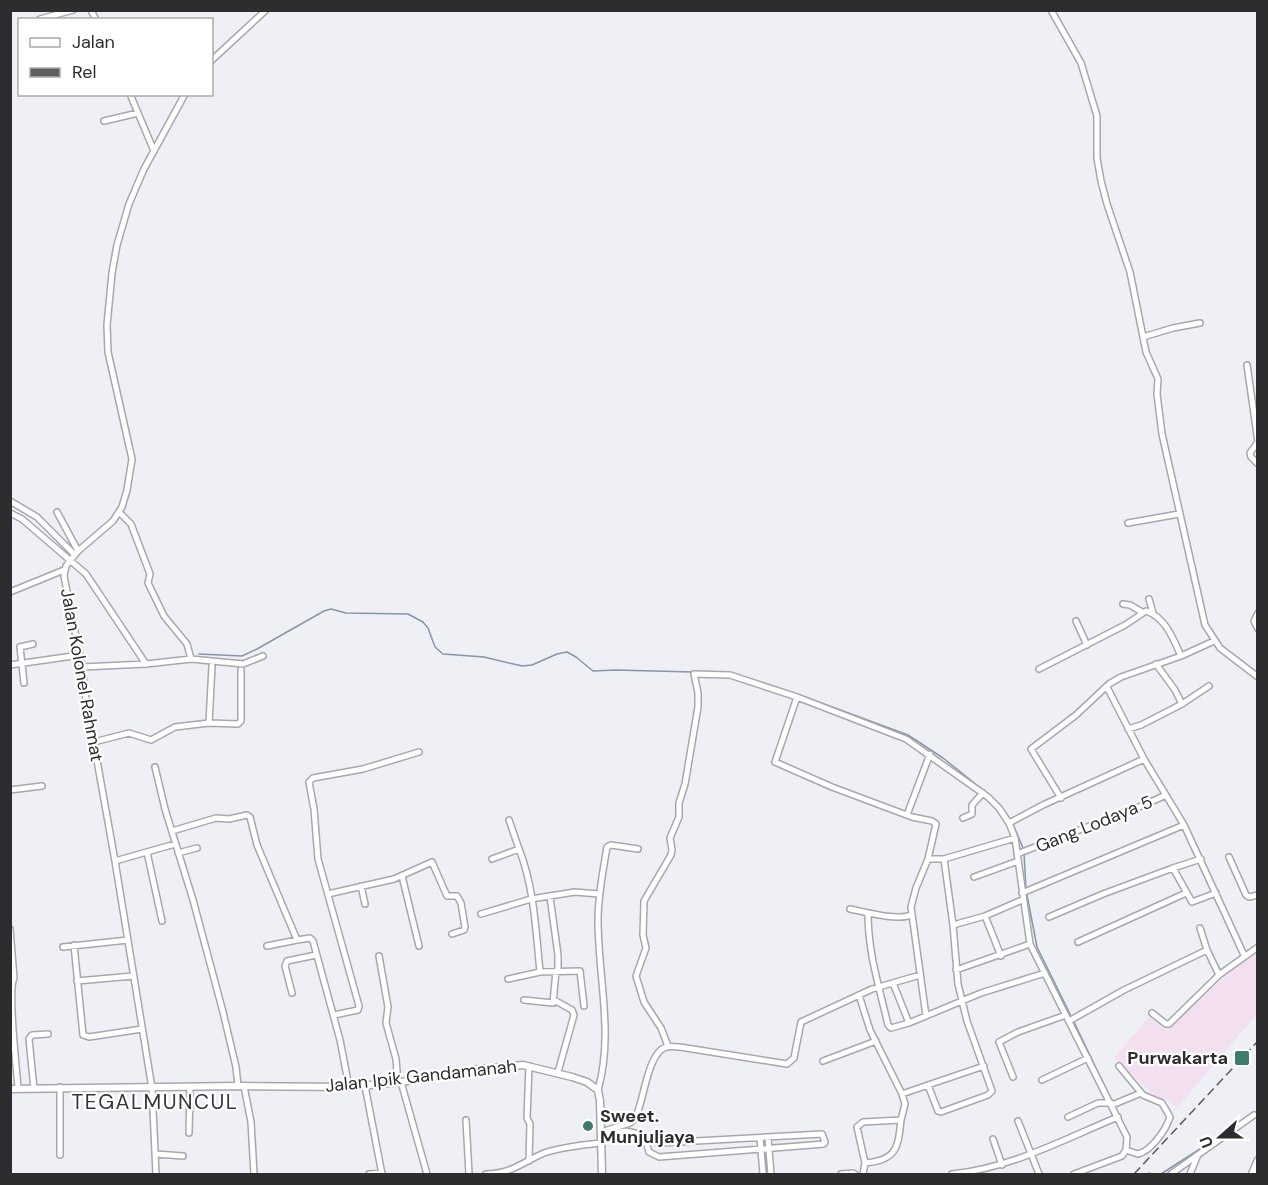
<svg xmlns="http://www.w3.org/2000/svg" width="1268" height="1185" font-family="'DM Sans',sans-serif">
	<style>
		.industrial { fill: #f2dff0 }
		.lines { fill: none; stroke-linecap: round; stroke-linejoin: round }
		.stream { stroke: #8795ab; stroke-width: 1.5 }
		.minor-casing { stroke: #a7a8ae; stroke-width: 8 }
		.tertiary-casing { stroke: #a7a8ae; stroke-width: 9 }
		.minor { stroke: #fff; stroke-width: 5 }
		.tertiary { stroke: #fff; stroke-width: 6 }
		.rail { stroke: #5c5d5f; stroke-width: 1.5; stroke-dasharray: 9 4.5; stroke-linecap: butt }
		.poi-dot { fill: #3d7d6b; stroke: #fff; stroke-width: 2 }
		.labels { text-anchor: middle; stroke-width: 4.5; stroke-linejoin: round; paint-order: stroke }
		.street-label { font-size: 18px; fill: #2d2d2f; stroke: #fff }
		.poi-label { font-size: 18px; font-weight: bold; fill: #2d2d2f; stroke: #fff; text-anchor: end }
		.quarter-label { font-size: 21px; letter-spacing: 1.5px; fill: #35363a; stroke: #fff }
	</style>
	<rect width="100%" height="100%" fill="#eef0f5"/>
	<path class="industrial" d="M1257,952V1014L1177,1108L1165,1098L1162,1102L1114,1058L1149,1017L1166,1030L1236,967Z"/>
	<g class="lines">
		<path class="stream" d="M199,654L242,656L257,649L324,611L331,609L346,613L408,614L423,622L428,628L435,647L443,654L484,657L522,666L532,665L557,654L567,652L576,657L593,671L615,670L693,672
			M805,697L908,735L943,758L983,790
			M1012,822L1023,848
			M1024,853L1026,890
			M1027,895L1037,947L1071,1016
			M1073,1020L1110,1097
			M1149,1173L1152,1174
			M1161,1174L1214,1140"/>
		<g class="minor-casing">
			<path id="minor" d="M91,10L96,20
				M1051,10L1081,63L1097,116V158L1101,181L1107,204L1130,272L1146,352L1158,379L1157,394L1162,434L1205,625L1220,648L1258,677
				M40,19L73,10
				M212,60L266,10
				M130,94L154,151
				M104,121L138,113
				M1143,337L1173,328L1200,323
				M1247,365L1258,442
				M1258,442L1250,453L1251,457L1258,464
				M10,501L37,517L75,555
				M57,512L78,551
				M119,512L131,524L150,574L148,583L164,616L187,644L191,659
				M10,513L22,519L86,574L146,664
				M1128,523L1179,514
				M10,592L64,570
				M1149,599L1153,613
				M1123,604L1130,605L1142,612
				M1258,613L1254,621L1258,629
				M1076,621L1087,645
				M10,665L80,655
				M82,667L146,664L191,659L243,664L263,656
				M1039,669L1125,625L1146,611C1165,617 1173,638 1181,656
				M24,683L20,647L33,644
				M1107,687L1144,759L1184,825L1244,955
				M797,697L775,762L832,787L912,817L932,821L936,824L928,859L916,888L911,907L926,1016
				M1182,704L1209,686
				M209,723L212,666
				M1128,729L1141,725L1182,704L1175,690L1156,664
				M94,742L129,733L151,740L175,727L209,723L238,724L241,721V670
				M155,767L165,809L193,900L223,1012L236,1067L238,1086
				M10,790L42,786
				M1061,798L1031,749L1076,715L1109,684L1121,677L1181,656L1214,641
				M907,815L930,754
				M963,818L972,814V805L983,793
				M509,820L519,849
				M1009,823L1043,805L1144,759
				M172,831L216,818L229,819L247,815L250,817L257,845L297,940L310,938L313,941L340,1040L349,1087
				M147,852L162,921
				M178,853L197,848
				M1017,854L1144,805L1166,795
				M1229,857L1246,895L1249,897L1258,895
				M492,859L519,849C534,886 536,932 540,972L580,971L584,1006
				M928,859H944L1015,838
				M115,861L175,844
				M1173,868L1201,859
				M402,876L419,946
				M974,877L1018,861
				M361,886L365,904
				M1022,893L1184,825
				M328,894L394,879L432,862L447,896H457L461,903L465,927L464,930L452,934
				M550,897L558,955V970
				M850,909C865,912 897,921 911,915
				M868,913C868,953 879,986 888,1025L891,1028L909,1023L981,993L1045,973
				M481,914L531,899L575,892L599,894
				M985,916L1001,956
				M1049,917L1103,894L1173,868L1192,902L1216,893
				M953,925L985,916L1022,900
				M1200,928L1207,950
				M10,929L14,978C7,991 17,1069 18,1089
				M1078,942L1186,893
				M74,945L83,1035L89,1037L142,1029
				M267,946L297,940
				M63,947L128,940
				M379,956L388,1007L386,1023L396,1059L398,1083
				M956,970L1030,944
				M508,979L540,972
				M77,981L133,976
				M893,983L909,1023
				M292,993L285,966L287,961L316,955
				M859,995L870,1030L902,1094L905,1104L901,1120L863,1122L857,1127L865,1163L863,1174
				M524,1000L553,1003L556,971
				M554,1000L572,1010L574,1015L558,1072
				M1152,1013L1166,1024H1169L1219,975L1258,947
				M334,1015L358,1010L359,1006L318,859L314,809L309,782L313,778L363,769L419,752
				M1069,1021L1124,990L1207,950L1219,975
				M668,1046L661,1028L644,1002L636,976L646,948L643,935L644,901L671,855L672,850L670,838L679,817V803L685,784L698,707V693L694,674L730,675L797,697L906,739L988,797L999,808L1009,823L1015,838L1030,944L1127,1137L1126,1150L1122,1156L1074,1174
				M823,1061L876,1041
				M529,1066L527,1118L530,1124L529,1161
				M1119,1066L1143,1095L1162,1103L1170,1117C1166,1130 1151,1151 1138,1154L1126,1150
				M1013,1077L999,1042L1018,1032L1066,1015
				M1042,1080L1088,1058
				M401,1082L427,1174
				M928,1085L984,1066
				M244,1086L251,1122L254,1174
				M365,1086L382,1174
				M60,1087V1155
				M34,1089L29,1039L32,1035L48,1034
				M598,1090C614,1034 598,977 598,920C598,895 603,871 607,847L611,845L638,849
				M902,1094L928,1085L938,1111L941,1112L988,1095L992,1091L967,1021L958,984L953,925L944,859
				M1112,1105L1141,1093
				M1068,1117L1098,1103H1111
				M466,1120L469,1174
				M1018,1121L1039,1174
				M601,1132L630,1123L635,1119C644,1102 647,1053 666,1047C670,1046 675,1047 680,1047L787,1064L794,1058L801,1022L872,989L920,975
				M189,1133L190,1087
				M601,1137C634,1126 630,1132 660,1143L822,1134L825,1142L824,1144L659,1157L649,1152L645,1138
				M760,1138L763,1174
				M768,1138L771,1174
				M993,1139L1002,1165
				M156,1154L183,1156
				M865,1163C897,1160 898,1148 901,1120
				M156,1174L152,1088L115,861L86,699L82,667L64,576L66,566L78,551L113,521L122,507L127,490L132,459L108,352L107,325L112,273L117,245L129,204L144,169L185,94
				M369,1174L382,1173
				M486,1174C513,1173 521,1163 544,1153C561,1147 583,1145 601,1143
				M841,1174L853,1173L855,1174
				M952,1174C1012,1168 1064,1139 1118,1117
				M1171,1174L1254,1115
				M1190,1174L1197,1157"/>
		</g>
		<g class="tertiary-casing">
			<path id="tertiary" d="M10,1089L238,1086L349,1087L401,1082L480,1069L523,1065L572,1077L587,1082L598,1090L600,1101L602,1174
				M1252,1174L1258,1160"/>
		</g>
		<use href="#minor" class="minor"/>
		<use href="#tertiary" class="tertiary"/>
		<path class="rail" d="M1134,1174L1258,1041"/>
	</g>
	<g class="poi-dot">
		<rect x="1234" y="1050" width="16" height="16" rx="3"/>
		<circle cx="588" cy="1126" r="6"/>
	</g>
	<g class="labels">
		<g class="street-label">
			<text transform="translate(82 675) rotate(80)" y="6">Jalan Kolonel Rahmat</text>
			<text transform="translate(1094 824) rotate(-22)" y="6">Gang Lodaya 5</text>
			<text transform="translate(421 1076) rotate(-6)" y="6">Jalan Ipik Gandamanah</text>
		</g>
		<g class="poi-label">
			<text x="1228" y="1064">Purwakarta</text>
			<text x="600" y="1122" text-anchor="start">Sweet.<tspan x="600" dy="21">Munjuljaya</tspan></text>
		</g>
		<g class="quarter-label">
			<text x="155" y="1109">TEGALMUNCUL</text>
		</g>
	</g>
	<rect width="1268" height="1185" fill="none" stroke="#2d2d2f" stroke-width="24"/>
	<rect x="18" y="18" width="195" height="78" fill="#ffffff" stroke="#ababac" stroke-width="1.5"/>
	<rect x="30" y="38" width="30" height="9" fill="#ffffff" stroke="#ababac" stroke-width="1.5"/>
	<text x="72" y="48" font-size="18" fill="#2d2d2f">Jalan</text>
	<rect x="30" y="68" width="30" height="9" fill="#5c5d5f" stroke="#ababac" stroke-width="1.5"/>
	<text x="72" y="78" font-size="18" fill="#2d2d2f">Rel</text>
	<g transform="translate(1220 1137) rotate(249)" stroke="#ffffff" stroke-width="4.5" paint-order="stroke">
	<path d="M0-4.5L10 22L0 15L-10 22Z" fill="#2d2d2f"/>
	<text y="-9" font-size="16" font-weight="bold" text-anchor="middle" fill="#2d2d2f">U</text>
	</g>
</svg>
